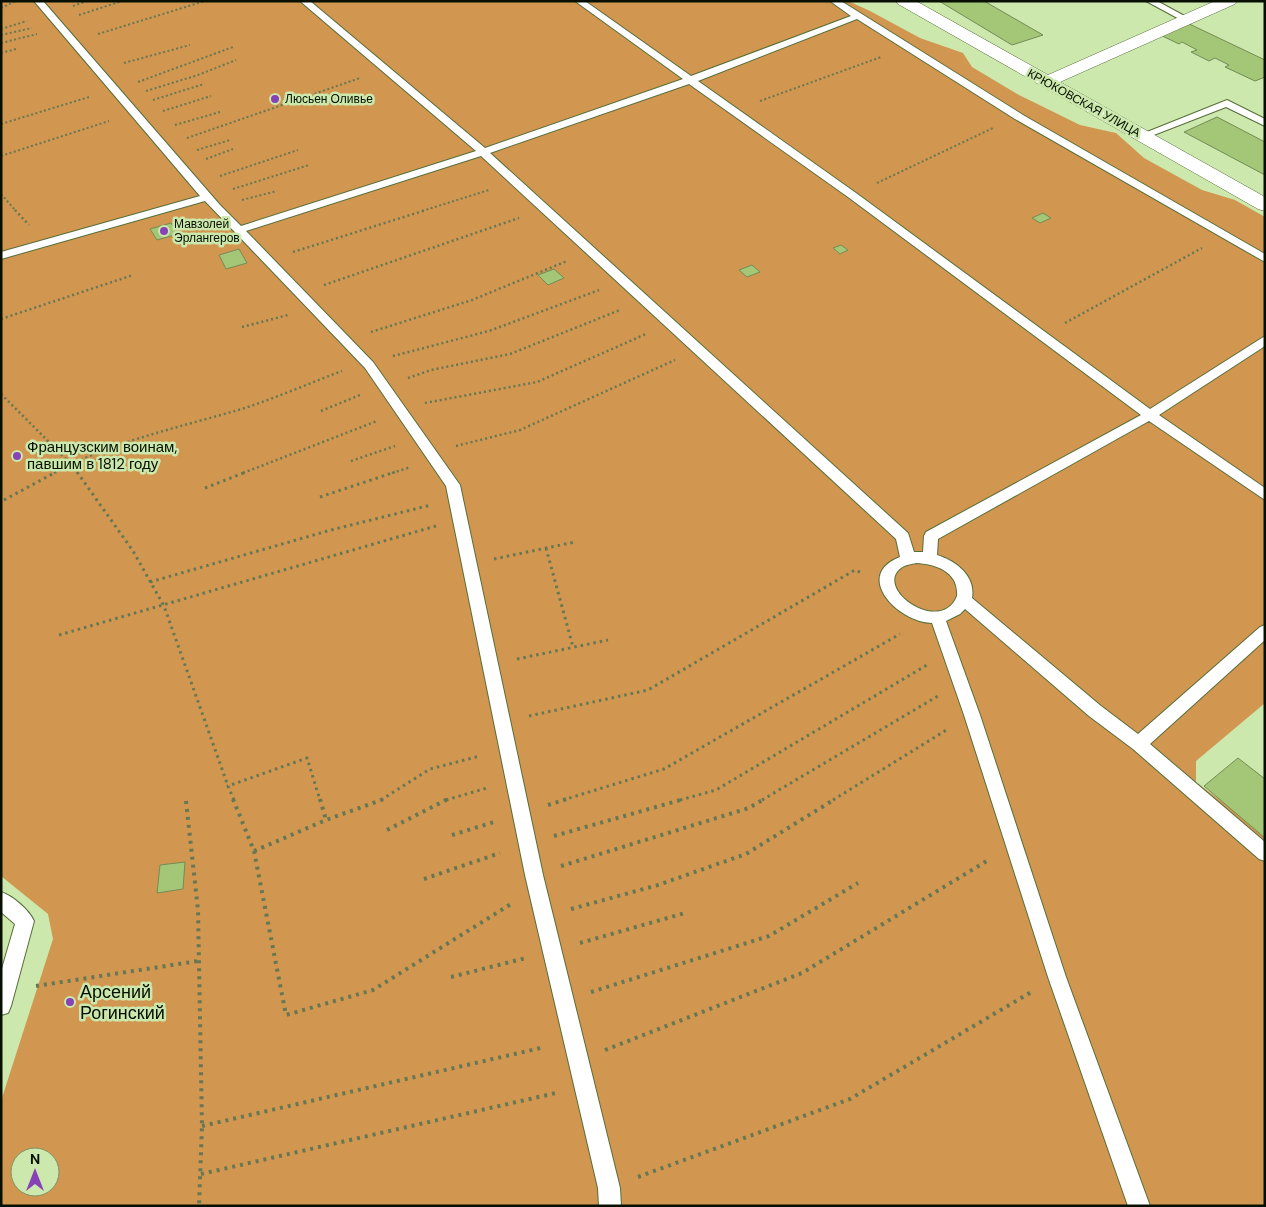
<svg xmlns="http://www.w3.org/2000/svg" width="1266" height="1207" font-family="'DM Sans',sans-serif">
	<style>
		.forest { fill: #d19650; fill-rule: evenodd }
		.building { fill: #a3c677; stroke: #738c55 }
		.lines { fill: none; stroke-linecap: round; stroke-linejoin: round }
		.service-casing { stroke: #576e39; stroke-width: 2 }
		.minor-casing { stroke: #576e39; stroke-width: 1 }
		.path-far3 { stroke: #667853; stroke-width: 2; stroke-dasharray: 2 2.5; stroke-linecap: butt }
		.path-far2 { stroke: #667853; stroke-width: 2.5; stroke-dasharray: 2 3; stroke-linecap: butt }
		.path-far1 { stroke: #667853; stroke-width: 3; stroke-dasharray: 2.5 4; stroke-linecap: butt }
		.path { stroke: #667853; stroke-width: 4; stroke-dasharray: 3 5; stroke-linecap: butt }
		.service { fill: #fff; fill-rule: evenodd }
		.minor { fill: #fff; fill-rule: evenodd }
		.poi-dot { fill: #8642b6; stroke: #cce8ad; stroke-width: 2 }
		.labels { text-anchor: middle; stroke-width: 5; stroke-linejoin: round; paint-order: stroke }
		.far-poi-label { font-size: 12px; fill: #071000; stroke: #cce8ad; text-anchor: start }
		.far-street-label { font-size: 12px; fill: #071000; stroke: #cce8ad }
		.poi-label { font-size: 15px; fill: #071000; stroke: #cce8ad; text-anchor: start }
		.near-poi-label { font-size: 18px; fill: #071000; stroke: #cce8ad; text-anchor: start }
	</style>
	<rect width="100%" height="100%" fill="#cce8ad"/>
	<path class="forest" d="M1,1H848L870,11L920,38L963,53L972,67L1019,95L1080,125L1116,133L1144,158L1202,190L1235,200L1265,217V703L1196,761V782L1265,834V1206H1V1101L53,939L48,914L1,876ZM20,1157H50V1187H20Z"/>
	<path class="building" d="M939,1H984L1043,35L1012,45Z
		M1181,20L1265,60V77L1255,81L1225,67L1229,65L1215,58L1209,61L1191,52L1197,50L1182,42L1179,44L1152,31Z
		M1217,117L1265,142V175L1184,132Z
		M1043,213L1051,218L1040,223L1032,218Z
		M171,223L178,234L157,240L150,229Z
		M841,245L848,250L840,254L833,248Z
		M239,249L247,263L226,269L219,255Z
		M752,265L760,272L747,277L739,270Z
		M554,269L564,278L548,285L538,275Z
		M1238,758L1265,779V838L1204,786Z
		M185,862L183,889L157,893L160,865Z"/>
	<g class="lines">
		<g class="service-casing">
			<path id="service" d="M34,1H43L220,205L241,226L476,151L300,1H310L485,148L683,79L575,1H585L691,76L851,16L830,1H841L1023,115L1265,254V262L1015,119L857,19L698,81L856,193L1150,409L1265,336V346L1159,415L1265,488V500L1149,421L938,539L937,555C956,561 976,576 972,598L1101,706L1138,734L1260,627L1265,625V640L1150,744L1265,842V861L1259,859L1133,749L1089,716L965,609L960,614L946,621L980,715L1066,977L1150,1206H1128L1048,977L964,715L932,623C897,622 853,575 900,557L896,539L481,156L246,231L373,362L460,485L543,875L620,1188L621,1206H599L598,1188L525,875L446,486L365,368L205,201L1,259V252L200,196ZM689,84L848,197L1141,415L926,532L924,536L923,552H914L908,533L490,153ZM916,563C936,564 959,572 957,596C941,636 873,589 901,568C905,565 912,564 916,563Z
				M1146,1H1157L1190,19L1186,22L1183,21Z
				M1227,100L1265,119V126L1226,107L1146,138H1138L1137,136Z
				M1,892C13,896 29,910 34,921L11,1006L8,1013L1,1015V972L15,924L1,912Z"/>
		</g>
		<g class="minor-casing">
			<path id="minor" d="M896,1H916L1048,75L1215,1H1237L1235,4L1060,82L1265,197V211L1258,209L898,4Z"/>
		</g>
		<path class="path-far3" d="M73,6L87,1
			M1,8L16,1
			M79,15L122,1
			M1,29L27,21
			M98,34L205,1
			M1,35L32,28
			M1,43L37,34
			M1,53L16,49
			M124,63L190,45
			M138,82L233,47
			M146,91L198,75L236,60
			M153,100L204,84
			M760,101L881,57
			M163,111L211,96
			M1,124L89,97
			M175,125L220,112
			M187,138L360,78
			M197,150L230,140
			M1,156L109,121
			M206,159L233,149
			M220,176L298,150
			M877,183L993,128
			M233,189L309,165
			M1,194L16,211
			M242,200L277,191
			M422,211L489,190"/>
		<path class="path-far2" d="M15,210L29,225
			M293,252L426,210
			M324,285L519,218
			M1,319L133,275
			M1065,323L1202,248
			M242,327L288,315
			M371,332L472,300L567,261
			M393,356L489,331L599,290
			M408,378L431,370L510,354L620,310
			M1,394L71,464L78,473
			M425,403L537,382L646,334
			M321,411L360,395
			M456,446L520,430L675,360
			M351,461L395,446
			M54,473C113,441 181,427 245,408C278,397 310,383 342,371
			M243,473L377,421
			M392,473L411,467"/>
		<path class="path-far1" d="M77,472L133,551L164,606L228,786
			M205,488L246,472
			M320,497L395,472
			M4,500L56,472
			M546,548L573,647
			M494,559L575,542
			M150,582L331,530L431,505
			M59,635L436,526
			M517,659L608,640
			M529,716L648,690L855,570L862,573
			M234,800L228,786L307,758L320,800
			M381,800L430,769L480,756
			M446,800L487,788
			M563,800L664,769L900,634
			M680,800L716,790L927,665
			M762,800L938,696
			M833,800L948,729"/>
		<path class="path" d="M233,799L254,851L286,1015L373,990L511,904
			M320,799L326,820
			M186,801L198,910L202,1126L199,1206
			M548,805L567,799
			M387,830L448,799
			M452,835L494,822
			M554,836L684,799
			M254,851L326,820L384,799
			M561,866L749,808L764,799
			M424,879L500,853
			M571,909L658,885L746,854L835,799
			M580,943L685,913
			M451,977L526,958
			M36,986L198,961
			M591,992L769,936L858,883
			M605,1050L802,973L990,859
			M202,1126L545,1047
			M201,1174L556,1093
			M638,1177L850,1099L1033,991"/>
		<use href="#service" class="service"/>
		<use href="#minor" class="minor"/>
	</g>
	<g class="poi-dot">
		<circle cx="275" cy="99" r="5"/>
		<circle cx="164" cy="231" r="5"/>
		<circle cx="17" cy="456" r="5"/>
		<circle cx="70" cy="1002" r="5"/>
	</g>
	<g class="labels">
		<g class="far-poi-label">
			<text x="285" y="103">Люсьен Оливье</text>
			<text x="174" y="228">Мавзолей<tspan x="174" dy="14">Эрлангеров</tspan></text>
		</g>
		<g class="far-street-label">
			<text transform="translate(1084 103) rotate(29)" y="4">КРЮКОВСКАЯ УЛИЦА</text>
		</g>
		<g class="poi-label">
			<text x="27" y="452">Французским воинам,<tspan x="27" dy="17">павшим в 1812 году</tspan></text>
		</g>
		<g class="near-poi-label">
			<text x="80" y="998">Арсений<tspan x="80" dy="21">Рогинский</tspan></text>
		</g>
	</g>
	<rect width="1266" height="1207" fill="none" stroke="#071000" stroke-width="5"/>
	<g transform="translate(35 1172)"><circle r="24" fill="#cce8ad" stroke="#7d9268"/>
	<path d="M0-4L9 19L0 12L-9 19Z" fill="#8642b6"/>
	<text y="-8" font-size="14" font-weight="bold" text-anchor="middle" fill="#071000">N</text>
	</g>
</svg>
